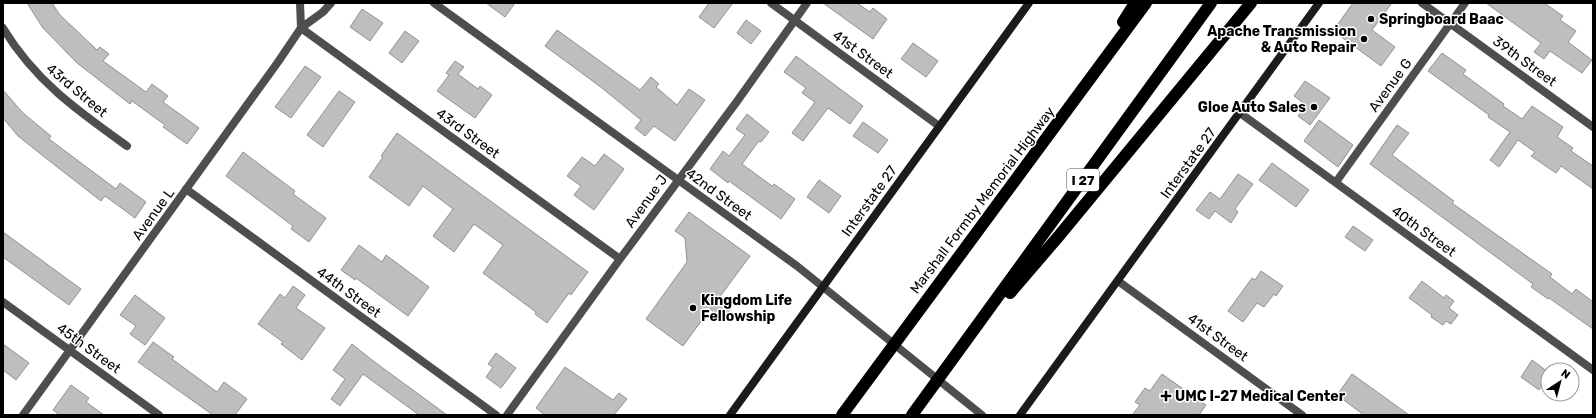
<svg xmlns="http://www.w3.org/2000/svg" width="1596" height="418" font-family="Rubik,sans-serif">
	<style>
		.building { fill: #bebebe; stroke: #929292 }
		.lines { fill: none; stroke-linecap: round; stroke-linejoin: round }
		.minor { stroke: #4e4e4e; stroke-width: 8 }
		.tertiary { stroke: #4e4e4e; stroke-width: 8 }
		.secondary { stroke: #1b1b1b; stroke-width: 8 }
		.motorway { stroke: #000; stroke-width: 12 }
		.poi-dot { fill: #000; stroke: #fff; stroke-width: 1.5 }
		.labels { text-anchor: middle; stroke-width: 3; stroke-linejoin: round; paint-order: stroke }
		.shield { fill: #fff; stroke: #4c4c4c; stroke-width: 1 }
		.shield-label { font-size: 13px; font-weight: bold; fill: #000 }
		.poi-label { font-size: 14px; font-weight: bold; fill: #000; stroke: #fff; text-anchor: start }
		.street-label { font-size: 14px; fill: #000; stroke: #fff }
	</style>
	<rect width="100%" height="100%" fill="#fff"/>
	<path class="building" d="M27,3H52L60,15L97,50L100,47L109,54L103,61L146,92L152,84L168,96L163,102L199,128L187,144L163,127L165,125L132,101L130,104L77,63L43,28Z
		M486,3H515L505,17Z
		M709,3H733L714,28L699,17Z
		M823,3H857L870,12L873,8L887,19L873,39Z
		M1353,3H1392L1372,30L1395,47L1381,66L1333,31Z
		M1486,3H1544L1563,16L1560,20L1576,31L1568,42L1592,60L1582,73L1550,51L1544,59L1534,52L1541,43Z
		M362,9L383,23L370,41L350,27Z
		M746,20L761,31L751,44L737,33Z
		M557,30L640,90L651,77L659,84L656,87L677,105L689,89L705,100L675,141L654,126L645,136L635,128L641,120L602,88L545,46Z
		M405,31L419,41L402,63L389,53Z
		M913,43L938,61L926,77L901,59Z
		M1442,53L1466,70L1463,74L1504,104L1503,106L1522,119L1532,106L1563,127L1557,137L1573,148L1571,151L1593,166V189L1561,166L1556,173L1531,156L1535,152L1518,140L1499,167L1490,160L1510,132L1488,117L1489,115L1428,71Z
		M796,56L863,106L850,124L828,108L803,141L792,133L815,102L802,93L806,88L784,72Z
		M455,61L464,67L458,74L478,89L480,86L492,95L475,118L437,91L449,75L446,73Z
		M305,66L321,77L291,118L275,107Z
		M1305,81L1330,98L1310,125L1298,116L1306,105L1294,96Z
		M3,90L23,113L51,136L49,139L116,189L120,183L146,202L135,218L105,196L101,201L47,159L18,136L3,118Z
		M339,91L355,102L323,147L307,135Z
		M747,114L769,132L761,142L759,141L742,164L772,186L774,184L795,199L781,219L729,181L728,183L710,169L723,151L729,156L745,135L736,129Z
		M1319,120L1353,145L1338,167L1304,141Z
		M863,122L888,140L878,153L853,136Z
		M1397,125L1409,133L1392,155L1454,201L1452,203L1552,274L1550,277L1572,294L1576,289L1593,302V329L1549,298L1548,299L1531,287L1533,284L1370,164Z
		M397,133L588,272L571,295L569,293L547,323L535,314L536,312L483,273L503,245L474,224L454,252L433,236L453,209L423,186L409,206L369,177L383,157L381,156Z
		M243,152L295,191L293,194L326,218L309,242L291,229L293,226L226,176Z
		M604,154L624,169L594,210L574,195L581,186L567,176L582,157L595,166Z
		M1272,163L1309,190L1296,207L1259,180Z
		M1238,174L1253,184L1235,209L1238,212L1231,223L1215,211L1209,219L1196,210L1210,192L1220,199Z
		M819,180L841,196L829,213L807,197Z
		M689,212L750,256L719,298L732,307L723,319L710,309L683,346L646,319L687,262L685,238L675,231Z
		M1353,226L1373,240L1365,251L1345,237Z
		M3,232L81,289L69,305L3,257Z
		M359,245L382,262L386,255L429,287L408,316L356,278L355,280L341,270Z
		M1261,271L1283,286L1276,296L1274,294L1264,307L1257,303L1243,322L1228,311L1252,278L1255,280Z
		M1422,281L1444,298L1446,295L1454,301L1449,308L1458,315L1451,324L1446,321L1443,325L1431,317L1432,315L1409,298Z
		M293,286L305,295L296,308L325,328L302,360L281,344L283,342L258,324L280,294L285,298Z
		M135,295L165,318L145,345L130,334L136,326L120,315Z
		M153,342L174,357L172,359L217,392L224,382L247,399L235,415H213L138,362Z
		M3,344L29,363L16,380L3,370Z
		M352,344L372,360L447,415H419L363,374L340,406L331,399L345,379L333,370Z
		M496,353L516,368L501,388L486,377L493,367L488,364Z
		M1532,360L1548,372V378L1539,390L1521,377Z
		M565,367L613,400L619,393L627,399L614,415H545L536,408Z
		M1162,374L1206,405L1199,415H1132L1140,405L1135,402L1145,388L1150,391Z
		M1352,374L1380,394L1409,415H1364L1337,395Z
		M71,385L89,398L86,402L104,415H60L53,410Z"/>
	<g class="lines">
		<path class="minor" d="M771,3L939,126
			M1422,3L1593,127
			M3,28C35,81 78,111 127,146
			M301,28L620,259
			M1240,113L1593,370
			M1336,182L1465,3
			M186,189L496,415
			M1118,281L1302,415
			M3,302L159,415
			M507,415L620,259L738,100L807,3"/>
		<path class="tertiary" d="M300,3L301,28
			M434,3L797,266L982,415
			M23,415L278,62L301,28L323,12L331,3"/>
		<path class="secondary" d="M730,415L1029,3
			M1020,415L1319,3"/>
		<path class="motorway" d="M1123,22L1135,3
			M1010,293L1058,237L1251,3
			M842,415L1146,3
			M912,415L1211,3"/>
	</g>
	<g class="poi-dot">
		<circle cx="1371" cy="19" r="4"/>
		<circle cx="1364" cy="39" r="4"/>
		<circle cx="1314" cy="107" r="4"/>
		<circle cx="693" cy="308" r="4"/>
		<path d="M1164 390h4v4h4v4h-4v4h-4v-4h-4v-4h4z"/>
	</g>
	<g class="labels">
		<rect class="shield" x="1067" y="169" width="32" height="22" rx="3"/>
		<g class="shield-label">
			<text x="1083" y="185">I 27</text>
		</g>
		<g class="poi-label">
			<text x="1379" y="24">Springboard Baac</text>
			<text x="1356" y="36" text-anchor="end">Apache Transmission<tspan x="1356" dy="16">&amp; Auto Repair</tspan></text>
			<text x="1306" y="112" text-anchor="end">Gloe Auto Sales</text>
			<text x="701" y="305">Kingdom Life<tspan x="701" dy="16">Fellowship</tspan></text>
			<text x="1175" y="401">UMC I-27 Medical Center</text>
		</g>
		<g class="street-label">
			<text transform="translate(863 54) rotate(36)" y="5">41st Street</text>
			<text transform="translate(1525 61) rotate(36)" y="5">39th Street</text>
			<text transform="translate(1390 85) rotate(-54)" y="5">Avenue G</text>
			<text transform="translate(77 90) rotate(40)" y="5">43rd Street</text>
			<text transform="translate(468 133) rotate(36)" y="5">43rd Street</text>
			<text transform="translate(1188 163) rotate(-54)" y="5">Interstate 27</text>
			<text transform="translate(719 194) rotate(36)" y="5">42nd Street</text>
			<text transform="translate(982 200) rotate(-53)" y="5">Marshall Formby Memorial Highway</text>
			<text transform="translate(646 201) rotate(-54)" y="5">Avenue J</text>
			<text transform="translate(869 201) rotate(-54)" y="5">Interstate 27</text>
			<text transform="translate(153 214) rotate(-54)" y="5">Avenue L</text>
			<text transform="translate(1424 231) rotate(36)" y="5">40th Street</text>
			<text transform="translate(349 292) rotate(36)" y="5">44th Street</text>
			<text transform="translate(1218 337) rotate(36)" y="5">41st Street</text>
			<text transform="translate(89 348) rotate(36)" y="5">45th Street</text>
		</g>
	</g>
	<rect width="1596" height="418" fill="none" stroke="#000000" stroke-width="8"/>
	<g transform="translate(1560 382) rotate(36)"><circle r="19" fill="#ffffff" stroke="#999999"/>
	<path d="M0-3L7 15L0 10L-7 15Z" fill="#000000"/>
	<text y="-6" font-size="11" font-weight="bold" text-anchor="middle" fill="#000000">N</text>
	</g>
</svg>
